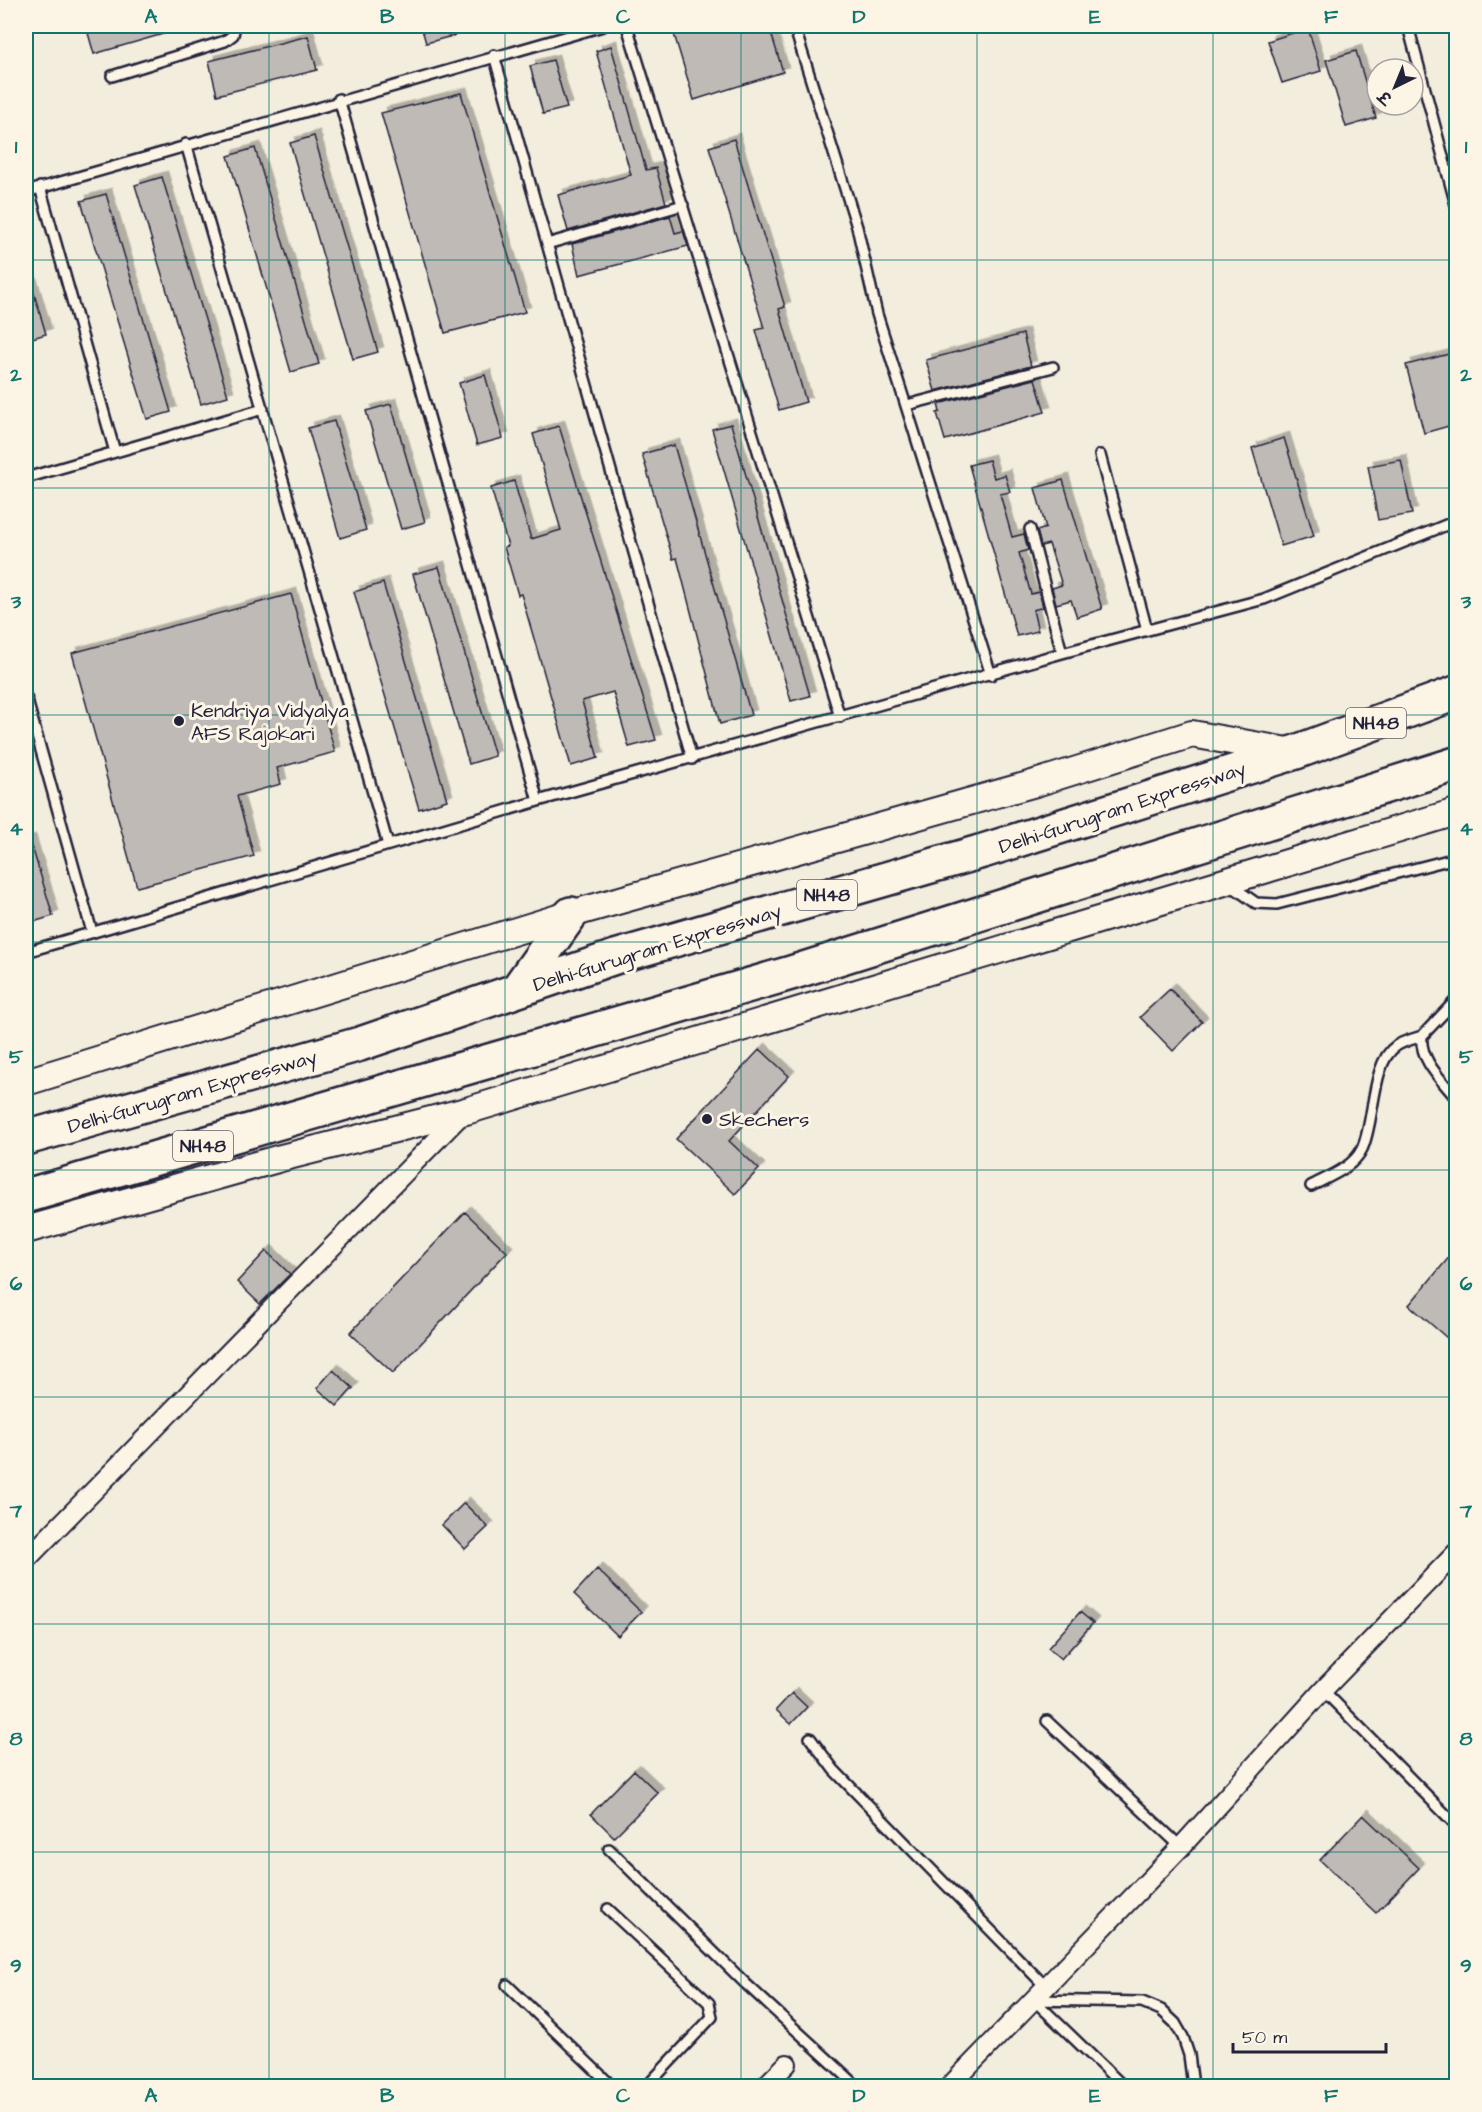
<svg xmlns="http://www.w3.org/2000/svg" width="1482" height="2112" font-family="'Architects Daughter','Playpen Sans Deva',sans-serif">
	<style>
		.building { fill: #bfbab6; stroke: #22223b; stroke-width: 1.5; filter: url(#shadow) }
		.lines { fill: none; stroke-linecap: round; stroke-linejoin: round }
		.service-casing { stroke: #22223b; stroke-width: 14 }
		.minor-casing { stroke: #22223b; stroke-width: 22 }
		.secondary-casing { stroke: #22223b; stroke-width: 30 }
		.motorway-casing { stroke: #22223b; stroke-width: 38 }
		.service { stroke: #fcf5e5; stroke-width: 9 }
		.minor { stroke: #fcf5e5; stroke-width: 18 }
		.secondary { stroke: #fcf5e5; stroke-width: 26 }
		.motorway { stroke: #fcf5e5; stroke-width: 33 }
		.grid { fill: none; stroke: #0f766e; stroke-width: 1.5; stroke-opacity: 0.55 }
		.poi-dot { fill: #22223b; stroke: #fcf5e5; stroke-width: 2 }
		.labels { text-anchor: middle; stroke-width: 6; stroke-linejoin: round; paint-order: stroke }
		.shield { fill: #fcf5e5; stroke: #63616e; stroke-width: 1.5 }
		.shield-label { font-size: 18px; font-weight: bold; fill: #22223b }
		.poi-label { font-size: 20px; fill: #22223b; stroke: #fcf5e5; text-anchor: start }
		.street-label { font-size: 20px; fill: #22223b; stroke: #fcf5e5 }
		.neatline { fill: none; stroke: #0f766e; stroke-width: 2 }
		.grid-label { font-size: 20px; text-anchor: middle; font-weight: bold; fill: #0f766e }
	</style>
	<defs>
		<filter id="shadow"><feDropShadow dx="5.5" dy="-5.5" stdDeviation="0" flood-color="#0004"/></filter>
	</defs>
	<rect width="100%" height="100%" fill="#f3edde"/>
	<filter id="ink" filterUnits="userSpaceOnUse"><feTurbulence type="fractalNoise" baseFrequency=".0167" numOctaves="2"/><feDisplacementMap in="SourceGraphic" scale="12" xChannelSelector="R" yChannelSelector="G"/><feConvolveMatrix kernelMatrix="1 2 1 2 8 2 1 2 1" color-interpolation-filters="sRGB"/></filter>
	<g filter="url(#ink)">
		<path class="building" d="M86,26H176L177,30L94,54Z
			M421,26H470L471,31L426,43Z
			M704,26H769L783,72L694,100L674,34Z
			M1308,28L1321,71L1282,83L1268,41Z
			M308,36L317,70L217,95L209,61Z
			M611,46L646,170L656,168L666,203L568,231L558,195L631,175L596,51Z
			M1356,51L1376,118L1346,127L1326,60Z
			M553,60L567,108L543,114L530,66Z
			M461,93L525,312L445,333L381,113Z
			M314,136L378,352L353,359L290,143Z
			M734,139L785,307L779,309L806,402L779,410L756,330L764,328L709,147Z
			M255,148L319,364L291,372L228,156Z
			M162,177L228,396L201,404L135,185Z
			M106,194L171,412L147,419L81,201Z
			M670,216L675,233L683,231L688,246L579,275L572,244Z
			M26,280H30L46,334L26,340Z
			M1023,334L1031,366L935,391L926,360Z
			M1453,353L1456,367V424L1424,433L1406,365Z
			M485,375L503,438L477,445L459,383Z
			M1035,379L1045,412L945,440L937,413L940,412L938,404Z
			M391,404L425,522L401,529L366,411Z
			M334,421L366,530L340,538L308,428Z
			M731,424L810,696L791,701L712,429Z
			M559,426L656,740L629,747L613,692L582,701L598,758L571,766L521,594L518,595L504,547L508,546L491,488L514,481L531,539L561,530L533,434Z
			M1284,438L1314,536L1281,546L1252,448Z
			M674,445L751,715L720,724L677,558L673,559L642,454Z
			M989,460L994,478L1005,475L1010,492L1000,494L1012,537L1024,534L1028,550L1019,553L1031,594L1039,592L1043,607L1033,610L1038,631L1017,636L969,465Z
			M1401,460L1412,514L1378,520L1368,466Z
			M1063,480L1102,609L1077,617L1071,600L1056,604L1052,588L1062,585L1049,544L1041,546L1037,531L1046,528L1035,488Z
			M439,567L495,756L469,764L413,574Z
			M383,583L447,800L419,809L354,592Z
			M291,594L335,752L277,768L281,784L237,796L254,856L137,887L72,653Z
			M30,840L53,916L30,923L26,907V841Z
			M1170,989L1202,1022L1173,1051L1140,1017Z
			M760,1049L789,1076L729,1141L759,1169L735,1194L676,1139Z
			M465,1212L507,1252L393,1373L350,1333Z
			M1456,1249V1327L1447,1338L1409,1305Z
			M266,1251L290,1274L260,1304L237,1282Z
			M333,1370L353,1388L337,1406L317,1388Z
			M464,1503L488,1527L465,1549L442,1525Z
			M597,1569L641,1612L618,1636L574,1594Z
			M1080,1612L1093,1623L1061,1659L1048,1648Z
			M792,1693L807,1707L791,1724L776,1710Z
			M634,1770L658,1793L614,1837L591,1814Z
			M1363,1815L1419,1868L1376,1913L1320,1860Z"/>
		<g class="lines">
			<g class="service-casing">
				<path id="service" d="M627,26L840,717
					M794,26L857,227L877,314L991,675
					M1408,26L1456,205
					M494,55L692,759
					M112,76L225,41L233,35L235,26
					M339,99L538,801
					M186,144L388,845
					M40,187L115,452
					M26,192L603,26
					M547,244L683,205
					M907,405L1053,367
					M1100,455L1147,630
					M26,478L263,409
					M1030,529L1062,653
					M26,697L92,932
					M1229,884L1256,903L1277,904L1456,858
					M26,952L538,801L1062,653L1264,599L1456,521
					M1456,1000L1422,1036C1419,1060 1443,1081 1456,1098
					M1311,1186C1328,1177 1353,1168 1362,1149C1375,1122 1371,1063 1396,1046C1403,1041 1414,1039 1422,1036
					M1323,1690L1456,1825
					M1047,1721L1181,1847
					M810,1738L834,1770L1046,1987
					M609,1849L746,1984L857,2086
					M608,1909L709,2003L712,2017L647,2086
					M507,1985L612,2086
					M1034,2000L1142,2002L1161,2010L1175,2023L1183,2037L1189,2055L1193,2086
					M1034,2000L1123,2086"/>
			</g>
			<g class="minor-casing">
				<path id="minor" d="M26,1560L463,1113
					M765,2086L787,2064
					M950,2086L1181,1847L1323,1690L1456,1553"/>
			</g>
			<g class="secondary-casing">
				<path id="secondary" d="M26,1082L571,914L1039,782L1192,734L1293,752
					M26,1230L281,1158L466,1111L1456,812"/>
			</g>
			<g class="motorway-casing">
				<path id="motorway" d="M517,990L571,914
					M26,1138L360,1044L615,957L983,851L1296,752L1456,693
					M26,1196L791,973L1456,764"/>
			</g>
			<use href="#service" class="service"/>
			<use href="#minor" class="minor"/>
			<use href="#secondary" class="secondary"/>
			<use href="#motorway" class="motorway"/>
		</g>
	</g>
	<path class="grid" d="M269,26V2086M505,26V2086M741,26V2086M977,26V2086M1213,26V2086M26,260H1456M26,488H1456M26,715H1456M26,942H1456M26,1170H1456M26,1397H1456M26,1624H1456M26,1852H1456"/>
	<g class="poi-dot">
		<circle cx="179" cy="721" r="6"/>
		<circle cx="707" cy="1119" r="6"/>
	</g>
	<g class="labels">
		<g class="shield">
			<rect x="1346" y="708" width="60" height="30" rx="4.5"/>
			<rect x="797" y="880" width="60" height="30" rx="4.5"/>
			<rect x="173" y="1131" width="60" height="30" rx="4.5"/>
		</g>
		<g class="shield-label">
			<text x="1376" y="729">NH48</text>
			<text x="827" y="901">NH48</text>
			<text x="203" y="1152">NH48</text>
		</g>
		<g class="poi-label">
			<text x="191" y="717">Kendriya Vidyalya<tspan x="191" dy="23">AFS Rajokari</tspan></text>
			<text x="719" y="1126">Skechers</text>
		</g>
		<g class="street-label">
			<text transform="translate(1122 807) rotate(-18)" y="7">Delhi-Gurugram Expressway</text>
			<text transform="translate(657 947) rotate(-17)" y="7">Delhi-Gurugram Expressway</text>
			<text transform="translate(192 1091) rotate(-16)" y="7">Delhi-Gurugram Expressway</text>
		</g>
	</g>
	<rect width="1482" height="2112" fill="none" stroke="#fcf5e5" stroke-width="66"/>
	<g transform="translate(1395 87) rotate(223)"><circle r="28" fill="#fcf5e5" stroke="#a5a1a1" stroke-width="1.5"/>
	<path d="M0-4.5L10 22L0 15L-10 22Z" fill="#22223b"/>
	<text y="-9" font-size="16" font-weight="bold" text-anchor="middle" fill="#22223b">उ</text>
	</g>
	<path d="M1233 2043v9h153v-9" fill="none" stroke="#22223b" stroke-width="3"/>
	<text x="1242" y="2043" font-size="18" fill="#22223b" stroke="#fcf5e5" stroke-width="4.5" paint-order="stroke">50 m</text>
	<rect x="33" y="33" width="1416" height="2046" class="neatline"/>
	<g class="grid-label">
		<text x="151" y="23">A</text>
		<text x="387" y="23">B</text>
		<text x="623" y="23">C</text>
		<text x="859" y="23">D</text>
		<text x="1095" y="23">E</text>
		<text x="1331" y="23">F</text>
		<text x="16" y="153">1</text>
		<text x="1466" y="153">1</text>
		<text x="16" y="381">2</text>
		<text x="1466" y="381">2</text>
		<text x="16" y="608">3</text>
		<text x="1466" y="608">3</text>
		<text x="16" y="835">4</text>
		<text x="1466" y="835">4</text>
		<text x="16" y="1063">5</text>
		<text x="1466" y="1063">5</text>
		<text x="16" y="1290">6</text>
		<text x="1466" y="1290">6</text>
		<text x="16" y="1517">7</text>
		<text x="1466" y="1517">7</text>
		<text x="16" y="1745">8</text>
		<text x="1466" y="1745">8</text>
		<text x="16" y="1972">9</text>
		<text x="1466" y="1972">9</text>
		<text x="151" y="2102">A</text>
		<text x="387" y="2102">B</text>
		<text x="623" y="2102">C</text>
		<text x="859" y="2102">D</text>
		<text x="1095" y="2102">E</text>
		<text x="1331" y="2102">F</text>
	</g>
</svg>
